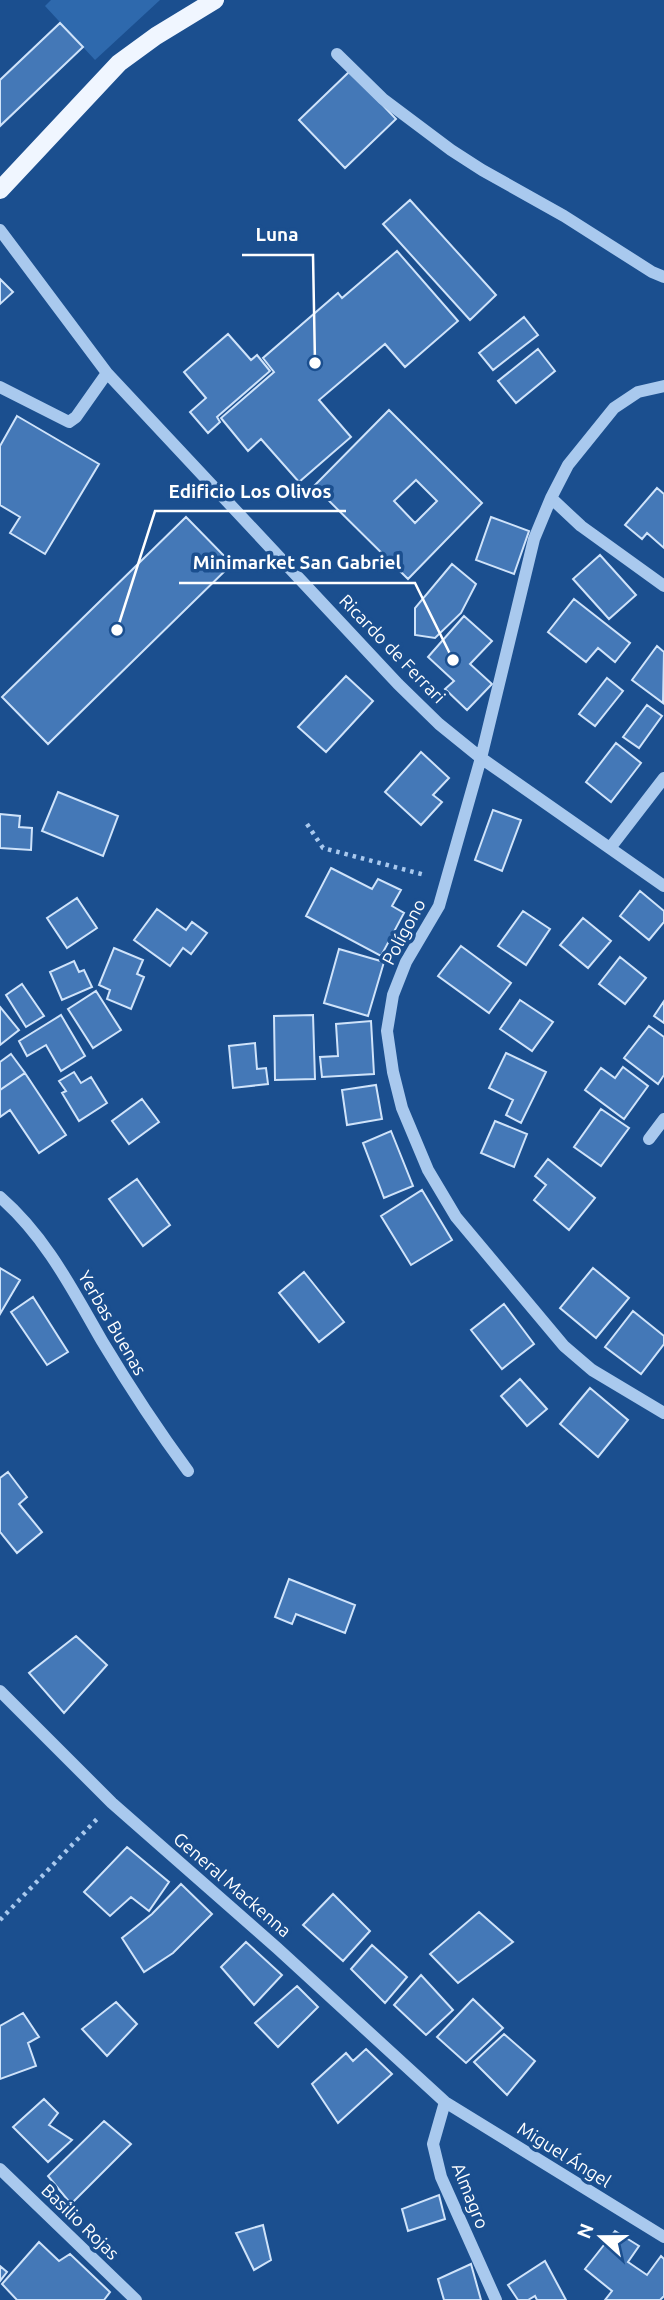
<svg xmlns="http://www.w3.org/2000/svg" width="664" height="2300" font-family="Ubuntu,sans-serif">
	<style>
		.green { fill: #2e69ad }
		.building { fill: #4478b7; stroke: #cfe3fa; stroke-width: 2; fill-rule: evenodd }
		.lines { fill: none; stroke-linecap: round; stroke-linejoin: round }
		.path { stroke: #a9c9ee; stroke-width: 4.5; stroke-dasharray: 3.5 5; stroke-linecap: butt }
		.minor { stroke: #a9c9ee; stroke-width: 12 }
		.major { stroke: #f0f6ff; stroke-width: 18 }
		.labels { text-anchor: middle; stroke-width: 7; stroke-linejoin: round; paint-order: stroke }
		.street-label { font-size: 18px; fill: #fff; stroke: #1b4f8f }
		.leader { fill: none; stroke: #fff; stroke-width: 2.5 }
		.callout-dot { fill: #fff; stroke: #1b4f8f; stroke-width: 2.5 }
		.callout-label { font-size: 19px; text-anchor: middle; font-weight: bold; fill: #fff; stroke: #1b4f8f; stroke-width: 7; stroke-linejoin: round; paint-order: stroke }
	</style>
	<rect width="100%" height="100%" fill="#1b4f8f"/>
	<path class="green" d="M51,0H160L95,60L45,6Z"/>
	<path class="building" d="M60,23L83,47L0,126V80Z
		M350,71L396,119L345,168L299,120Z
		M410,200L496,295L470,320L383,224Z
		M397,251L458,321L405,367L385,344L319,400L351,437L299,482L261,439L248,451L221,418L274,372L263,358L338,293L342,298Z
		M0,279L13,292L0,304Z
		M524,317L538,335L493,370L479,353Z
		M228,334L251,360L257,355L270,371L217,417L220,422L208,433L190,412L206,398L184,372Z
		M538,349L555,371L516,403L498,381Z
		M389,410L482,503L408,579L314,486ZM416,480L437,501L415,523L394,501Z
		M17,416L99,464L45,554L10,533L20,517L0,505V446Z
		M657,488L664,494V548L647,533L642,539L625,525Z
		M186,517L232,564L48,744L2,697Z
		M491,517L529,531L514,574L476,560Z
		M600,555L636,595L609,619L573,579Z
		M452,564L476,584L461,613L435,638L415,635V608Z
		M574,599L630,643L615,662L598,648L586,662L548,632Z
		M464,616L492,641L470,664L492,684L467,710L445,689L454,681L428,657Z
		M657,646L664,652L663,703L632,680Z
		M346,676L373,701L326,752L298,727Z
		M607,678L623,691L595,726L579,714Z
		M647,705L662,716L639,748L623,737Z
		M616,743L641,763L611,802L586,782Z
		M421,752L449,778L433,795L442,802L421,825L385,792Z
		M58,792L118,816L103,856L42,831Z
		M493,810L521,820L502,871L475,860Z
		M0,814L20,816L19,827L32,828L31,850L0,848Z
		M331,868L372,889L378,879L401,890L392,906L404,913L381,956L306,916Z
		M640,891L664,911V922L649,940L620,916Z
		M77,898L97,928L67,948L47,918Z
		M157,909L186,930L192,922L207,933L191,954L183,948L170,966L134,940Z
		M523,911L550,929L526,965L498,946Z
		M583,918L611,941L588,968L560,945Z
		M461,946L511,983L489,1013L438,976Z
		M114,948L143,960L137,974L144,977L131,1009L107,999L110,990L99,985Z
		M339,949L384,962L368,1016L324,1003Z
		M620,957L646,978L625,1004L599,984Z
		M74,961L79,972L84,970L92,987L62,1000L50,972Z
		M22,984L44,1016L26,1027L6,995Z
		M96,991L121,1030L93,1048L68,1009Z
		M520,1000L553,1022L532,1051L500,1029Z
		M664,1001V1023L654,1016Z
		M0,1007L19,1030L0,1045Z
		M61,1015L85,1056L61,1071L46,1045L27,1056L19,1041Z
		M313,1015L315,1079L275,1080L274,1016Z
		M371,1021L374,1074L322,1077L320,1057L338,1056L336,1024Z
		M649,1026L664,1037V1075L658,1084L624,1058Z
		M255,1043L257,1069L266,1068L268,1084L233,1088L229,1046Z
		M506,1053L546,1072L521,1123L506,1115L513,1100L489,1088Z
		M11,1054L25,1073L0,1090V1062Z
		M623,1067L648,1086L624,1119L585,1090L601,1068L615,1078Z
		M74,1072L81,1083L91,1077L107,1103L79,1121L62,1093L66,1091L59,1081Z
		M25,1073L66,1135L39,1153L10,1110L0,1117V1090Z
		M376,1085L382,1119L347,1125L342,1090Z
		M142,1099L159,1122L129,1144L112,1121Z
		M601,1109L629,1128L601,1166L574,1147Z
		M495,1121L527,1134L514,1167L481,1153Z
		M391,1131L413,1186L384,1198L363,1143Z
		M548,1159L595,1198L569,1230L534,1200L546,1185L535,1176Z
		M137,1179L170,1225L143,1246L109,1199Z
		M422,1190L452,1240L411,1265L381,1216Z
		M0,1268L20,1280L0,1314Z
		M593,1268L629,1298L596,1338L560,1308Z
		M304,1272L344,1322L319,1342L279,1293Z
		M33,1297L68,1352L47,1365L11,1312Z
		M504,1304L534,1344L502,1369L471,1330Z
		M633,1311L664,1336V1344L641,1374L605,1347Z
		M520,1379L547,1409L527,1426L501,1396Z
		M590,1388L628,1420L598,1457L560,1424Z
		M8,1472L27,1497L19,1504L42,1532L17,1553L0,1532V1478Z
		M289,1579L355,1605L345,1633L296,1614L292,1624L275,1617Z
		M76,1636L107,1665L64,1713L29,1673Z
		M127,1847L169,1882L149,1911L131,1897L110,1916L84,1892Z
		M181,1884L212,1914L173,1953L144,1972L122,1938L152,1914Z
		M333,1894L370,1931L343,1961L303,1925Z
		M479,1912L513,1942L458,1983L430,1954Z
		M246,1942L282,1975L254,2005L221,1967Z
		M372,1945L407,1977L385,2003L351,1969Z
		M421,1975L453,2010L426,2035L394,2005Z
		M297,1986L318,2007L278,2047L255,2023Z
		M473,1999L503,2028L466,2063L437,2037Z
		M116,2002L137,2024L107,2056L82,2029Z
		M23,2013L39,2037L28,2043L36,2066L0,2079V2026Z
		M504,2034L535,2061L507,2095L474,2062Z
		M366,2049L392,2074L338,2123L312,2084L346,2053L353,2061Z
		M44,2099L58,2113L49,2125L72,2140L48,2162L13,2127Z
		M104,2121L131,2144L71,2204L48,2176Z
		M439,2195L445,2219L408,2231L402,2209Z
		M263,2225L271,2260L254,2270L236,2233Z
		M615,2231L639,2246L628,2262L647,2275L661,2256L664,2259V2296L660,2300H605L612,2291L585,2269Z
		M39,2242L59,2261L70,2254L110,2292L104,2300H17L2,2284Z
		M545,2261L566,2300H537L535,2296L528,2300H518L508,2285Z
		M471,2264L481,2300H444L438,2279Z
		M0,2266L7,2272L0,2281Z"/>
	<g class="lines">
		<path class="path" d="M307,824L323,848L425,875
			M0,1920L97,1819"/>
		<path class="minor" d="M337,54L383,99L451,150L482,170L564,216L652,272L664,277
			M0,230L107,373L398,684L439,724L481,758L664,886
			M664,386L638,392L614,408L568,465L551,498L534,539L481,758L439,906L406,962L393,995L387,1031L393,1072L402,1108L428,1170L456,1217L564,1346L592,1370L664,1413
			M0,387L69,422L76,417L107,373
			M551,498L581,526L664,586
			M610,848L664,778
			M649,1139L664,1119
			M0,1197C46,1237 72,1289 102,1341C129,1386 157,1429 188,1471
			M0,1691L112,1803L277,1948L445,2102L664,2237
			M445,2102L433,2144L441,2177L496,2300
			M0,2169L136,2300"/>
		<path class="major" d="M0,190L119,63L156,36L215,0"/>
	</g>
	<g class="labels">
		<g class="street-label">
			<text transform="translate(392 649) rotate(46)" y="6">Ricardo de Ferrari</text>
			<text transform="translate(404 932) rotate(-62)" y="6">Polígono</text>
			<text transform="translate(112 1323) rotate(60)" y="6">Yerbas Buenas</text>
			<text transform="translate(232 1885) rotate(41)" y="6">General Mackenna</text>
			<text transform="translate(564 2155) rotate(32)" y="6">Miguel Ángel</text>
			<text transform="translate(470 2196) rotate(68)" y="6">Almagro</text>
			<text transform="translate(80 2222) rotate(44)" y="6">Basilio Rojas</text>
		</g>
	</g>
	<path class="leader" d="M315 363L313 255H242M117 630L155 511H346M453 660L415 583H179"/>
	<g class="callout-dot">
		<circle cx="315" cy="363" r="7"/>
		<circle cx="117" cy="630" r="7"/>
		<circle cx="453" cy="660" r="7"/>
	</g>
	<g class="callout-label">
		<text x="277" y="241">Luna</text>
		<text x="250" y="498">Edificio Los Olivos</text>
		<text x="297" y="569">Minimarket San Gabriel</text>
	</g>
	<g transform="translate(601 2237) rotate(291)" stroke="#1b4f8f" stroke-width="5" paint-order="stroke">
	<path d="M0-5L12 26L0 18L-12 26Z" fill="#ffffff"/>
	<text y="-10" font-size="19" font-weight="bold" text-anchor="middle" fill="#ffffff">N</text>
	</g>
</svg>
